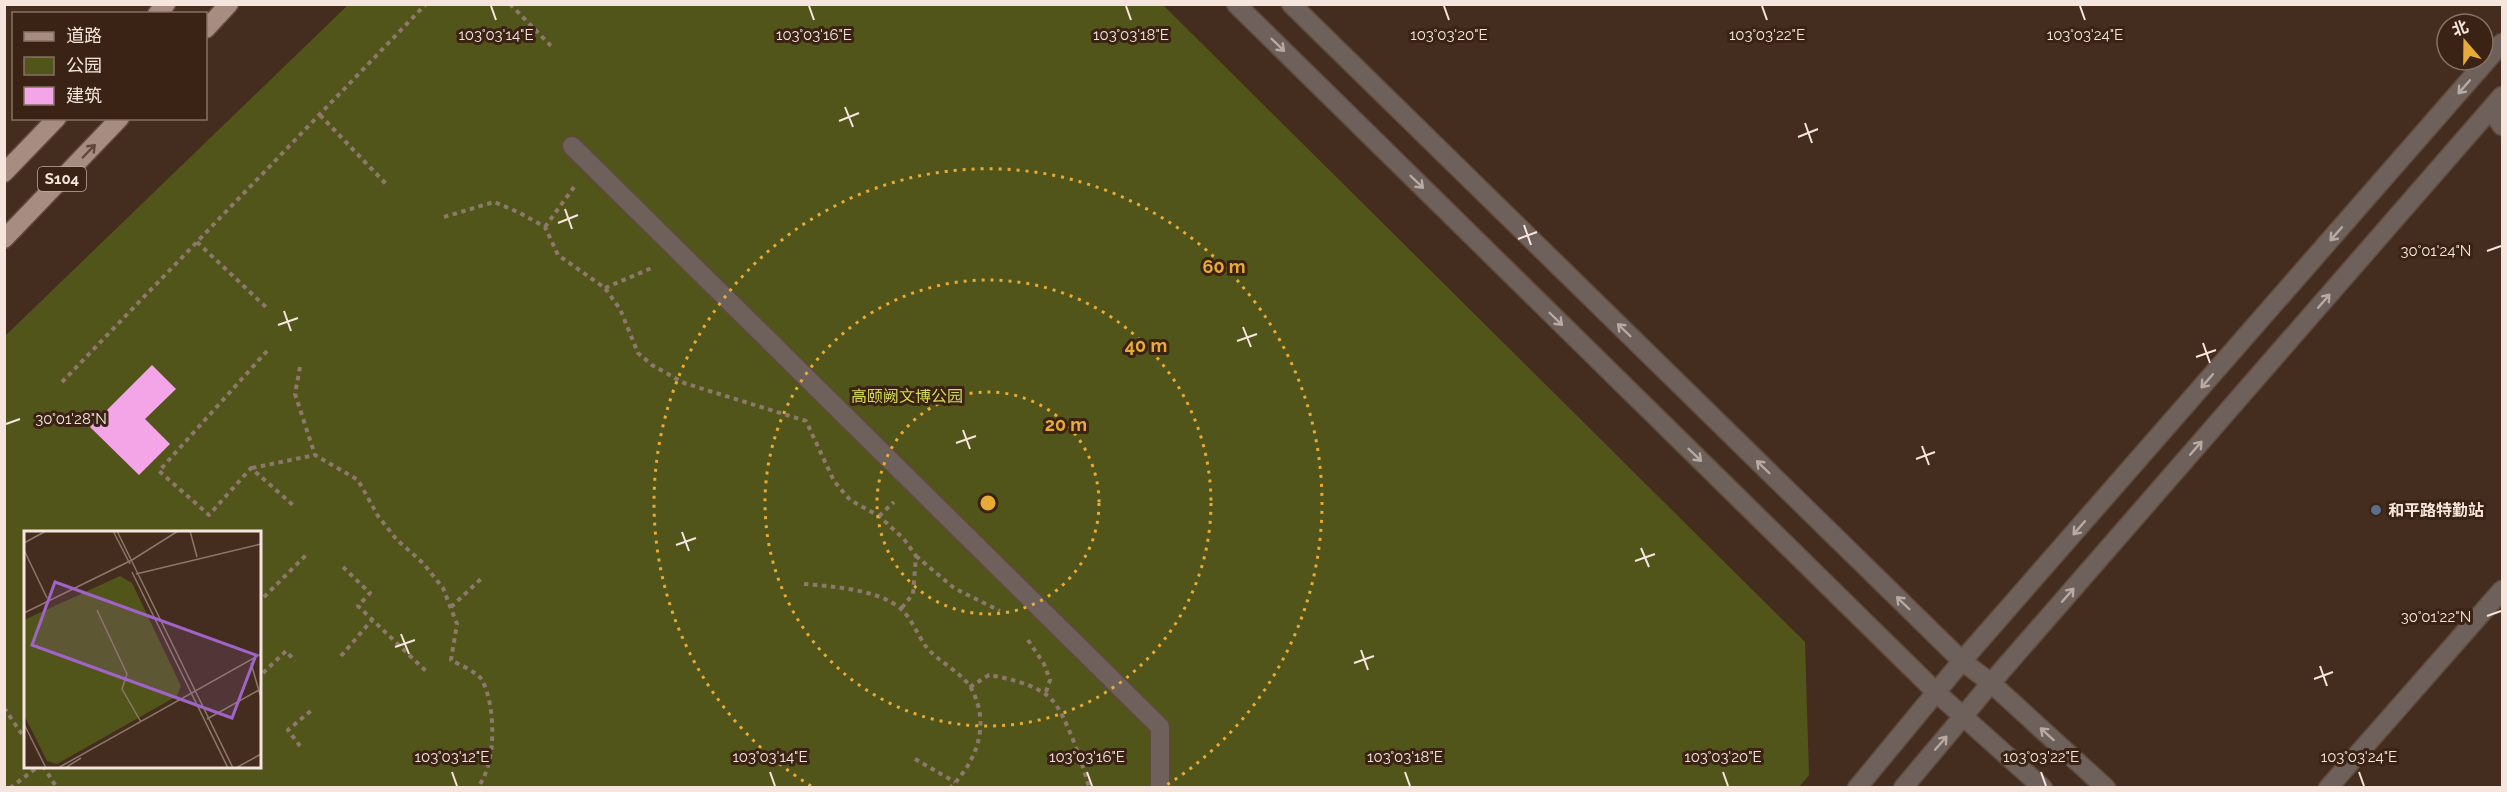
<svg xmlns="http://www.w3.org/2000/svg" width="2507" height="792" font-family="Raleway,'Noto Sans SC',sans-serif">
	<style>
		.green { fill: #52551a; fill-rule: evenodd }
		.building { fill: #f4a5e8 }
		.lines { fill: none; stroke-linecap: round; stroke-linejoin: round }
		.minor-casing { stroke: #604a3c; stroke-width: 21 }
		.major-casing { stroke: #604a3c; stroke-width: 21 }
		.path { stroke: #8d786c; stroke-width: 4; stroke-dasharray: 4.5 4.5; stroke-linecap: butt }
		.minor { stroke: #6e615b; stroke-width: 18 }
		.major { stroke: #a78d81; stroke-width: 18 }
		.oneway { stroke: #b8aaa2 }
		.oneway2 { stroke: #60483a }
		.ticks { fill: none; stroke: #f5e5dc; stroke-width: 2 }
		.ring { fill: none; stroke: #e8ab37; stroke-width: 3; stroke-dasharray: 3 6 }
		.service-dot { fill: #5c6f8a; stroke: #3a2314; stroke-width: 2 }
		.labels { text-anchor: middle; stroke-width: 6; stroke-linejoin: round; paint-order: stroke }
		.shield { fill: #3a2314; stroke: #bdaba0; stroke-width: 1.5 }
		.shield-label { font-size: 15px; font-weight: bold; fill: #f5e5dc }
		.park-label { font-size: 16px; fill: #d4da52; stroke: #3a2314 }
		.poi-label { font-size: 16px; font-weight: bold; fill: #f5e5dc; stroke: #3a2314; text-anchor: start }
		.inset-road { fill: none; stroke: #8b776a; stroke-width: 1.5 }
		.view { fill: #a064c8; fill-opacity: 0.15; stroke: #a064c8; stroke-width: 3 }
		.inset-edge { fill: none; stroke: #f5e5dc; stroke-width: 3 }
		.ticks-label { font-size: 15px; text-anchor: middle; fill: #f5e5dc; stroke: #3a2314; stroke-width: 6; stroke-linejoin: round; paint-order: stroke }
		.centre { fill: #e8ab37; stroke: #3a2314; stroke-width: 3 }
		.ring-label { font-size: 18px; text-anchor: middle; font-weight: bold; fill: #e8ab37; stroke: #3a2314; stroke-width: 6; stroke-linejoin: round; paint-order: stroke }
	</style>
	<rect width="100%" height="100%" fill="#442d1e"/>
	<path class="green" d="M348,5H1163L1805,642L1809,775L1799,787L5,788V336ZM26,532H260V766H26Z"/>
	<path class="building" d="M152,365L176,389L145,419L170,444L139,475L90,427Z"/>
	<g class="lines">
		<g class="minor-casing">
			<path id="minor" d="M1236,4L1937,693L2043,788
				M1291,4L1962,661L1991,683L2106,788
				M2491,110L2502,126
				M572,146L1160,727V788
				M1857,788L1962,661L2502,43
				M1903,788L1991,683L2502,96
				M2328,788L2502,590"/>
		</g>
		<g class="major-casing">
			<path id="major" d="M157,14L166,4
				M206,29L229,4
				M4,173L57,118
				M4,239L120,118"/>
		</g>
		<path class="path" d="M510,4L554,49
			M320,115L388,186
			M444,217L494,202L520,213L545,227L558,255L605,288L620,309L638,353L652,365L684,383L806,421L834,481L850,500L879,516L904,539L916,556L913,594L901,609
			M545,227L574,187
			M197,242L269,310
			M605,288L654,267
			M267,351L159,471L209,515L251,468L293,505
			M300,367L295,394L315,455L358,480L378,516L397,540L423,563L443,588L457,624L451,660C460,665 477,672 482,680C496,706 497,765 477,788
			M62,382L426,4
			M252,468L315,455
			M879,516L894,502
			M916,556L954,588L1000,611
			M343,567L370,593L358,606L428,673
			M804,584C832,586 880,590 901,609C912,619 918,636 927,648C939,662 961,672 971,688C991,724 977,761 950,788
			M264,597L306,555
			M451,607L482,578
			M1028,640L1044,664L1050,680L1045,695
			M341,656L372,620
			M263,673L286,651L295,661
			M970,687L989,675C1008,678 1041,686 1053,701C1066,716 1084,767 1089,788
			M4,708L26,740
			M300,746L288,730L313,709
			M915,759L955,782
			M43,766L57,788
			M322,787V788
			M10,788L39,766"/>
		<use href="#minor" class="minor"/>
		<use href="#major" class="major"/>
	</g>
	<defs><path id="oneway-shaft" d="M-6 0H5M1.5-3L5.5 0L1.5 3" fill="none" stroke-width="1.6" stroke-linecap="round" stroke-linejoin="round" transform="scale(1.5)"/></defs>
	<g class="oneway">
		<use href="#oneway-shaft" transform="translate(1278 45) rotate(44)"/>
		<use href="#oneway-shaft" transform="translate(2464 87) rotate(131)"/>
		<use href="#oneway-shaft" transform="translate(1417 182) rotate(44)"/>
		<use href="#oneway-shaft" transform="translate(2336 234) rotate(131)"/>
		<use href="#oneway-shaft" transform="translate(2324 301) rotate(-49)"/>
		<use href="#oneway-shaft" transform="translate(1556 319) rotate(44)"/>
		<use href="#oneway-shaft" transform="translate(1624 330) rotate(-136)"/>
		<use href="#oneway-shaft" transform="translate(2207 381) rotate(131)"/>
		<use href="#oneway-shaft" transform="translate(2196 448) rotate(-49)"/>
		<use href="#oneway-shaft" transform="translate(1695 455) rotate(44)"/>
		<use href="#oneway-shaft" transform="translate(1763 467) rotate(-136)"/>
		<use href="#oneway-shaft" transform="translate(2079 528) rotate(131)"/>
		<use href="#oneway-shaft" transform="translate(2068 595) rotate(-49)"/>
		<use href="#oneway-shaft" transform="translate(1903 603) rotate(-136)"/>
		<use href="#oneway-shaft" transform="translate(2047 734) rotate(-138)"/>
		<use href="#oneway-shaft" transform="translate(1941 743) rotate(-49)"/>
	</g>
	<use class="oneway2" href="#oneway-shaft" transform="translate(89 151) rotate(-46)"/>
	<path class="ticks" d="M491,6L496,20M809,6L814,20M1126,6L1131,20M1444,6L1449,20M1762,6L1767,20M2080,6L2085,20M845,107L853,127M839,121L859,113M1805,123L1812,143M1798,137L1818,129M565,209L572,229M558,223L578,215M1524,225L1531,245M1518,239L1537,232M2487,251L2501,246M284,311L291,331M278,325L298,318M1243,327L1251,347M1237,341L1257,334M2203,343L2210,363M2196,357L2216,350M6,424L20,419M963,430L970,449M956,443L976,436M1922,446L1929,465M1916,459L1935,452M682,532L689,551M676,545L696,538M1641,548L1649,567M1635,561L1655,554M2487,616L2501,611M401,634L409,654M395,647L415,640M1361,650L1368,670M1354,663L1374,656M2320,666L2327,686M2314,679L2333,672M452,772L457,786M770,772L775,786M1087,772L1092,786M1405,772L1410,786M1723,772L1728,786M2041,772L2046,786M2359,772L2364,786"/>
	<g class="ring">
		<circle cx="988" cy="503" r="111"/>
		<circle cx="988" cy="503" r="223"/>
		<path d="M811 786A334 334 0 1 1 1165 786"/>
	</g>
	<circle class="service-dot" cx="2376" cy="510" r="6"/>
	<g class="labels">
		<rect class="shield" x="38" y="167" width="48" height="24" rx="4.5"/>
		<g class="shield-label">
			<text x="62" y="184">S104</text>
		</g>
		<g class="park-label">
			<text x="907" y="402">高颐阙文博公园</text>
		</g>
		<g class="poi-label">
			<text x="2388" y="516">和平路特勤站</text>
		</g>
	</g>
	<g transform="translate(24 531)">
		<rect width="237" height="237" fill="#442d1e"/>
		<path d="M96,45L108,52L157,155L153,165L33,233L23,230L0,184V89Z" fill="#52551a"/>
		<path class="inset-road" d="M89,0L106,33M93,0L209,237M166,0L173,26M0,12L22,0M0,19L23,67M108,41L204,237M112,43L237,13M73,79L103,143L98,158L117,191M0,82L108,29L154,0M227,132L237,167M183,188L235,159M0,193L22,237M34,237L237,123M41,237L57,227M212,237L237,223"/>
		<path class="view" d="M31,51L232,124L208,187L8,114Z"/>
		<rect width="237" height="237" class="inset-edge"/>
	</g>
	<g class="ticks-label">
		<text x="496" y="40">103°03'14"E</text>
		<text x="814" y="40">103°03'16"E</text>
		<text x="1131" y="40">103°03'18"E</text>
		<text x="1449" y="40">103°03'20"E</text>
		<text x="1767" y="40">103°03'22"E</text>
		<text x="2085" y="40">103°03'24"E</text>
		<text x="2436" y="256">30°01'24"N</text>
		<text x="71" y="424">30°01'28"N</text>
		<text x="2436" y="622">30°01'22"N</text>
		<text x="452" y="762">103°03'12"E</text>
		<text x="770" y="762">103°03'14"E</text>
		<text x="1087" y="762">103°03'16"E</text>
		<text x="1405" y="762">103°03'18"E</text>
		<text x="1723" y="762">103°03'20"E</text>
		<text x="2041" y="762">103°03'22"E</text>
		<text x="2359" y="762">103°03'24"E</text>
	</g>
	<circle cx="988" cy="503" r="9" class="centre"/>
	<g class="ring-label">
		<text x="1224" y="273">60 m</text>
		<text x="1146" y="352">40 m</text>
		<text x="1066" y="431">20 m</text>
	</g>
	<rect width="2507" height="792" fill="none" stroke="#f5e5dc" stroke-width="12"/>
	<rect x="12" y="12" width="195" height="108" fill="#3a2314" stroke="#857164" stroke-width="1.5"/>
	<rect x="24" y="32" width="30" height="9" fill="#a78d81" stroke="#857164" stroke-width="1.5"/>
	<text x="66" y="42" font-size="18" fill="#f5e5dc">道路</text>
	<rect x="24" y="57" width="30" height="18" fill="#52551a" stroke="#857164" stroke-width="1.5"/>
	<text x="66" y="72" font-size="18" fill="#f5e5dc">公园</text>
	<rect x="24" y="87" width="30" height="18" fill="#f4a5e8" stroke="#857164" stroke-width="1.5"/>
	<text x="66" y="102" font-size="18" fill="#f5e5dc">建筑</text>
	<g transform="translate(2465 42) rotate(340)"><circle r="28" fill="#3a2314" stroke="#857164" stroke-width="1.5"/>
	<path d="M0-4.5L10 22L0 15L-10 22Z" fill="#e8ab37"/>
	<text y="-9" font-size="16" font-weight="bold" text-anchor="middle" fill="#f5e5dc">北</text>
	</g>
</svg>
